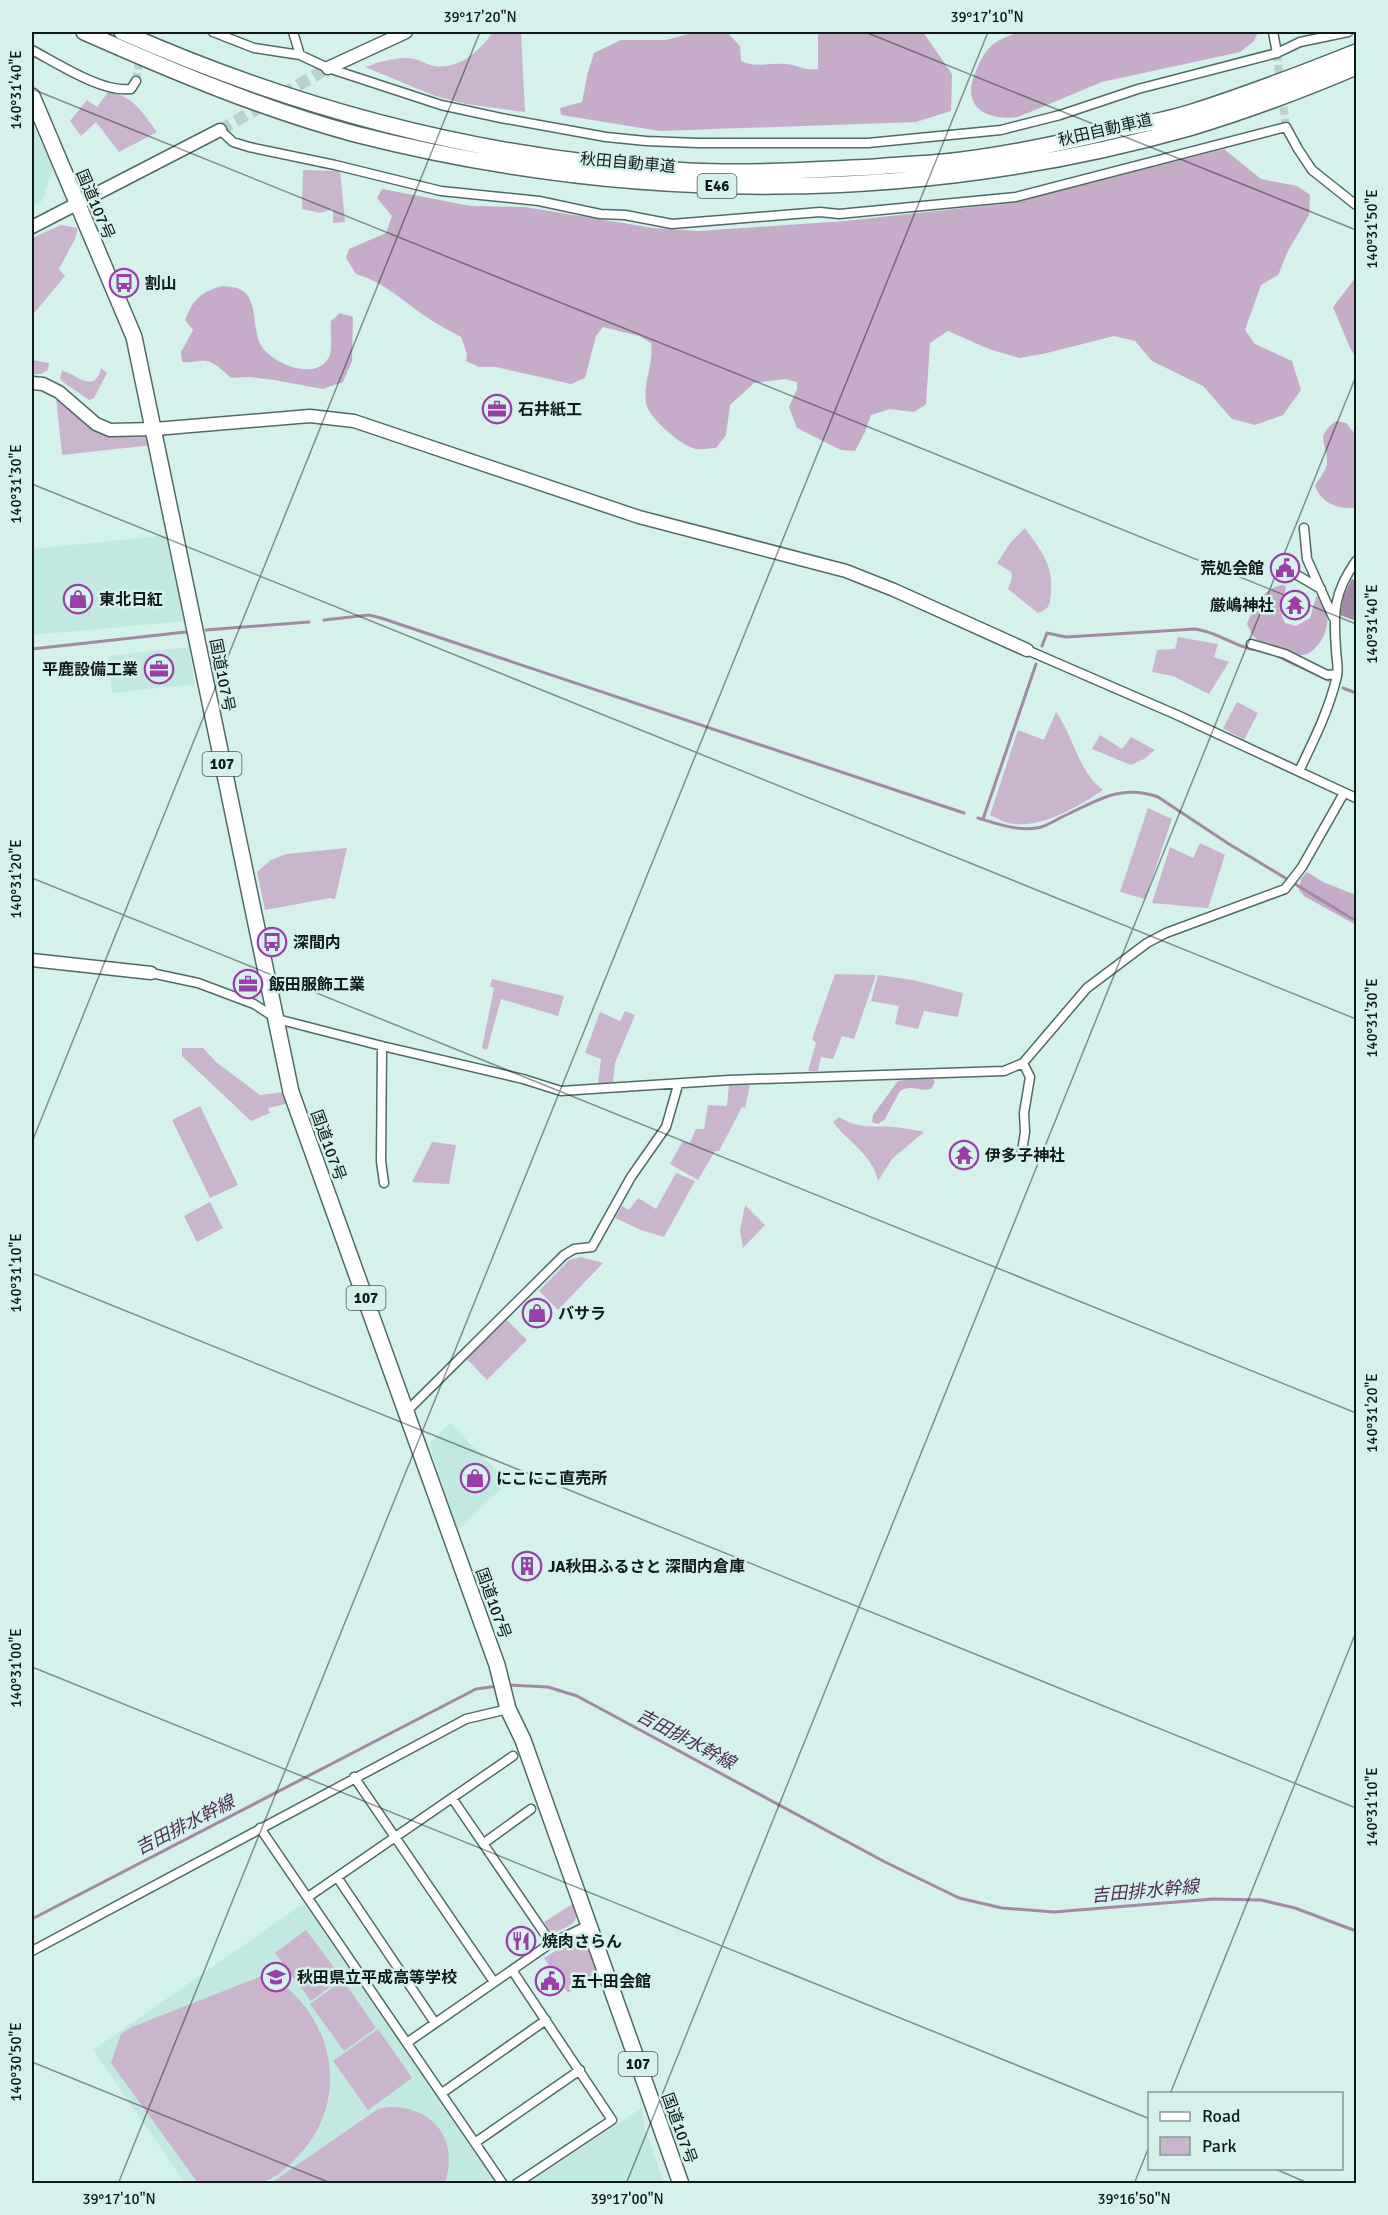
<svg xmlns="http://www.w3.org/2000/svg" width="1388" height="2215" font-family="Signika,'Noto Sans JP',sans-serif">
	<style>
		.built { fill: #c1e8e1 }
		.green { fill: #cbb4ce }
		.forest { fill: #c6acc9 }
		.water { fill: #a389a6 }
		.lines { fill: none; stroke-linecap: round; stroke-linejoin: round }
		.stream { stroke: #a389a6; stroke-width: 3 }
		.street-tunnel { stroke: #b7d1cc; stroke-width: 8; stroke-dasharray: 8 4; stroke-linecap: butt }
		.secondary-tunnel { stroke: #b7d1cc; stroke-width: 12; stroke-dasharray: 12 6; stroke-linecap: butt }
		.street-casing { stroke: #506a66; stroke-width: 11 }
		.secondary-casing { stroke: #506a66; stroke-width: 15 }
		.highway-casing { stroke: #506a66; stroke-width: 18 }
		.street { stroke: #fff; stroke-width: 8 }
		.secondary { stroke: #fff; stroke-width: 12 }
		.highway { stroke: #fff; stroke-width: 15 }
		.ticks { fill: none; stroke: #101b19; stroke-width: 1.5; stroke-opacity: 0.45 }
		.labels { text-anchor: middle; stroke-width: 5; stroke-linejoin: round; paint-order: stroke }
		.shield { fill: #d4f1ec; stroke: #4b5b58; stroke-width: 1.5 }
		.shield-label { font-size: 15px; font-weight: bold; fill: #101b19 }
		.street-label { font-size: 16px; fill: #101b19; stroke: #d4f1ec }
		.poi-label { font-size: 16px; font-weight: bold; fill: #101b19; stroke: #d4f1ec; text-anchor: start }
		.water-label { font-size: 18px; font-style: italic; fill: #512e56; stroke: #d4f1ec }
		.neatline { fill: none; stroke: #101b19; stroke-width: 2 }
		.ticks-label { font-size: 15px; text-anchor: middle; fill: #101b19 }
	</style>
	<rect width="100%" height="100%" fill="#d4f1ec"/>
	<path class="built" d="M32,123L52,164V171L43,199L40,203L32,206Z
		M171,535L187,621L32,635V549Z
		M190,647L194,684L112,693L108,656Z
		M450,1423L508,1482L458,1530L429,1444Z
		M304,1903L496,2183H185L93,2050Z
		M642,2108L644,2116L643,2123L664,2183H528Z"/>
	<path class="green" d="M493,32H521L525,112L466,104L435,96L365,67C378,62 393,58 407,58C417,58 425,64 434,66C459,70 481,50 493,32Z
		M109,91C135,98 142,112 157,132L119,152L96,122L81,136L70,121L87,100L97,107Z
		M303,170L340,171L345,222L333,223V209L320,213L302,209Z
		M61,225L78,228L75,239L59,269L65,276L35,312L32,313V238Z
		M32,360L49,363L48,370L41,374H32Z
		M101,368L107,373L94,398L89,400L63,382L60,378L62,371C74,373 81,384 94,381L99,375Z
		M56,396L99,433L115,436L150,433L152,445L62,455Z
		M1025,528C1041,551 1053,563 1051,592C1050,604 1050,609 1038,613L1008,589L1012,577L1011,572L997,563L1011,542Z
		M1178,637L1218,644L1214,657L1229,662L1209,694L1173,676L1152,672L1157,650L1175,649Z
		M1237,702L1258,713L1244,740L1223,728Z
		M1056,712C1074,737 1078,771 1103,790C1081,805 1043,827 1016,824C1007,824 998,819 990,815L1018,730L1044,740Z
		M1100,735L1122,749L1131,737L1155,750L1144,759L1131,765L1092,749Z
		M1148,808L1172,819L1145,899L1120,892Z
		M1200,843L1225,855L1208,908L1152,903L1170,847L1193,858Z
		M347,848L335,899L330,898L265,910L257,872L271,860L286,854Z
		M835,974L876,975L854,1039L842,1036L833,1059L821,1057L818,1071H808L816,1043L812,1039Z
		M878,975L913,980L963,993L958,1017L924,1011L918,1029L895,1024L899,1006L871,1001Z
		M492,979L564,996L558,1016L501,999L487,1050L482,1048L494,988L490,986Z
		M625,1011L635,1015L615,1063L613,1082L598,1084L601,1059L585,1053L600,1012L620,1021Z
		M182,1048H203L216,1062L260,1095L286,1092V1104L268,1108L270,1113L251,1121L182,1056Z
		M729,1084L750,1085L745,1108L742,1107L719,1151H715L698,1180L670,1164L683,1141L690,1143L696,1129H704L708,1105L727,1106Z
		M200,1106L238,1185L210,1198L172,1120Z
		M839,1117C860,1130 872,1125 895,1127C905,1128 915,1130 924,1132L892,1159L878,1181C873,1155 848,1142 833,1122Z
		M432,1142L456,1145L449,1184L412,1182Z
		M676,1173L695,1181L664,1237L641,1230L615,1218L622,1206L629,1210L638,1198L656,1209Z
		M210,1202L223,1228L197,1242L184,1216Z
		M745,1205L765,1225L743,1248L740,1231Z
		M581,1257L603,1263L558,1310L539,1291L569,1260Z
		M507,1320L527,1340L487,1380L467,1359Z
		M574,1903C582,1924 570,1925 553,1933L550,1932L544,1922Z
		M306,1930L342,1978L311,2001L275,1953Z
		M581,1939L590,1946L597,1972L568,1993L544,1958L573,1940Z
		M267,1974C335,2012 353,2102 296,2158C287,2168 272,2181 258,2183C241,2187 216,2184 198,2183L111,2063L121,2034L132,2027Z
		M343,1980L376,2028L344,2051L310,2004Z
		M378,2029L412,2078L368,2110L333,2061Z
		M388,2107C434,2106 459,2140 445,2183H271L378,2109Z"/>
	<path class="forest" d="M696,32H727L740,46L741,61C755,68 769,63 784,64C798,64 802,71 818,69V32H923L952,74L951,111L916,122L660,131L561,115L560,108L582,102L588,72L594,53L621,40H666Z
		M1019,32H1258L1254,41L1240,52L1102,82L1018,117C985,121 960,106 976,71C979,63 984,53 990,47C998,39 1009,36 1019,32Z
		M1224,149L1261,179L1297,186L1310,195L1309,215L1288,251L1278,275L1261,285L1245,330L1255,344L1292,361L1301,390L1283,415L1255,425L1232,419L1203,386L1152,361L1135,341L1114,336L1047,353L1020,358L989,349L948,331L930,343L926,404L914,412L890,409L871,415L865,432L855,451L841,450L797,428L789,407L797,389V382L785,379L754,383L730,405L726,435L716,448C709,448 699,451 693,448C679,444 648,417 646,403C643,380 654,365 651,343L639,336L603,327L596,336L585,378L571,384L496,367H479L466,361L467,354L461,337C450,331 438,325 428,318C404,302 384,282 356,274L346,258L349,249L386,233L392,216L377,198L382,189L471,206L525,207L653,228L698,231L845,221L1010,203Z
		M1356,277V357L1350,348L1333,307Z
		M222,286C232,287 244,287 249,298C257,313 253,333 262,347C274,364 316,382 329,357C333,349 330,331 331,321L340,313L353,317L352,361L343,382L323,389L274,380L249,377L231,378C224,372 215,362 206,361C198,360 193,363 182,362L181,352L193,330L185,320C194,299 199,293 222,286Z
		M1336,421L1346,423L1355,434L1356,508C1338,509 1322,504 1315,486C1319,478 1328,469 1327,460C1326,440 1315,437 1336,421Z
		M1282,585L1286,586L1281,613L1285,623L1296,626L1310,618L1316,597L1323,596C1329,615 1330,629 1318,645C1315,648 1311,653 1307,654C1293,659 1270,645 1257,640L1253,636L1247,624C1254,606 1262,589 1282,585Z
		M1307,872L1323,882L1356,895V925L1304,896L1299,890L1301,879Z
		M924,1077L933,1079L935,1082L931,1089C920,1092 911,1084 900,1091L885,1119L878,1124L872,1122L873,1115L898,1081Z"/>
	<path class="water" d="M1356,577V621L1340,615L1344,595L1352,579L1355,580Z"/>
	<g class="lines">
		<path class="stream" d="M324,620L369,615L381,618L964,813
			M206,630L309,622
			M1042,646L1047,633L1066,637L1195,629C1219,632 1237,649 1260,650
			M32,649L186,632
			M1275,655L1328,680
			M1343,688L1356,693
			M978,818C998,824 1016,831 1037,828C1045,827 1054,821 1062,817C1095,802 1120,783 1158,797L1229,844L1351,918L1356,919
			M983,819L1036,664
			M508,1685L548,1687L577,1696L885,1862L959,1898L1002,1908L1054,1912L1213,1899L1261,1900L1295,1908L1356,1931
			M32,1919L476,1689L498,1686"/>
		<path class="street-tunnel" d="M1277,53L1280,83
			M136,81L140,56
			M1282,95L1286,127"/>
		<path class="secondary-tunnel" d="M220,130L328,68"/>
		<g class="street-casing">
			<path id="street" d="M213,32L254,48L300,55L328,68L441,105L501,118L606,137L646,141L698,143H868L1001,130L1060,115L1138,89L1277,53L1300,42L1348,32
				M293,32L300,55
				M1273,32L1277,53
				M32,50C57,63 102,93 131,89L136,81
				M220,130L233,142L249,147L335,165L441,191L539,201L600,214L625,215L672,224L820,212L839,214L1016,197L1286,127L1298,149L1312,170L1356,205
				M1304,528L1307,559L1333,617
				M1297,575L1321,589
				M1251,644L1285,654L1327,675L1337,674
				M1027,650L1177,715L1356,798
				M1299,771C1314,740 1329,710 1337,676C1339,668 1336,657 1336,649C1333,612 1334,592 1356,561
				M151,973L198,983L254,1004L277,1019L382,1046L523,1079L561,1091L729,1080L1004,1071L1023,1063L1087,988L1147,943L1166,933L1285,889L1302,867L1344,793
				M382,1046L381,1161L384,1183
				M1022,1151L1025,1132L1024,1113L1030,1077L1023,1063
				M407,1411L564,1255L574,1249L592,1247L631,1177L666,1127L678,1085
				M354,1777L494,1982
				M452,1798L551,1943
				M260,1828L503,2184
				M484,1843L531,1809
				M337,1877L435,2023
				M308,1897L513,1756
				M32,1951L466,1719L508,1709
				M512,1970L612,2120L516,2184
				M408,2042L551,1943L589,1925
				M442,2093L546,2020
				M476,2142L580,2070"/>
		</g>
		<g class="secondary-casing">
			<path id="secondary" d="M328,68L406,32
				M32,227L220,130
				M32,383L43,384L59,392L96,424L110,430L155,429L310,416L354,421L639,517L846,571L894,590L1027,650
				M32,960L151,973"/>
		</g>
		<g class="highway-casing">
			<path id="highway" d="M84,32C172,71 262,109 355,134C630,204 916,205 1189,128C1246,111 1302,90 1356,67
				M122,32C303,112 491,161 689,171C751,174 813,170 874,167C898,165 921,164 944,162C1003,156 1063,143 1120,129C1143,124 1166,120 1189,113C1246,95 1301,74 1356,52
				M32,96L134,337L291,1092L497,1665L508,1709L523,1740L681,2184"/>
		</g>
		<use href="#street" class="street"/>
		<use href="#secondary" class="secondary"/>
		<use href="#highway" class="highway"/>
	</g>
	<path class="ticks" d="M865,32L1356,230M32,89L1356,624M32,484L1356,1019M32,878L1356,1413M32,1142L480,32M32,1273L1356,1808M32,1667L1150,2119M32,2062L333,2184M1170,2094L1356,1632M1273,2168L1310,2184M118,2184L988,32M626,2184L1356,376M1134,2184L1150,2144"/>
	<defs>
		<g id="bus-ring" transform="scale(1.5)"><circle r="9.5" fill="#d4f1ec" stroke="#9b3ea8" stroke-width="1.5"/><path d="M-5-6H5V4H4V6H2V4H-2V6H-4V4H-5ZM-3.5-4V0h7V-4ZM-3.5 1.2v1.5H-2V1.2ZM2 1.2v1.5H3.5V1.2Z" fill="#9b3ea8"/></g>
		<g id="office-ring" transform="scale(1.5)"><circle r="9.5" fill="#d4f1ec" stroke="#9b3ea8" stroke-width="1.5"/><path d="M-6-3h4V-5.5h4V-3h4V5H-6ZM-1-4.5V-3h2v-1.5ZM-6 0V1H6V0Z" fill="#9b3ea8"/></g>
		<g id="civic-ring" transform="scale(1.5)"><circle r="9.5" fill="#d4f1ec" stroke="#9b3ea8" stroke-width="1.5"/><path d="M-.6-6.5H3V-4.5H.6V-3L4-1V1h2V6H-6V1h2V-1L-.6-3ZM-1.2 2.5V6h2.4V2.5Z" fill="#9b3ea8"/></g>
		<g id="shop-ring" transform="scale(1.5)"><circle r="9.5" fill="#d4f1ec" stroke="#9b3ea8" stroke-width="1.5"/><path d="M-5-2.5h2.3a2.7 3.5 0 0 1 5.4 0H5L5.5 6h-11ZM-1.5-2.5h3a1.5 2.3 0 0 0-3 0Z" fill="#9b3ea8"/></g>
		<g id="temple-ring" transform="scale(1.5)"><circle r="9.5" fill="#d4f1ec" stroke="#9b3ea8" stroke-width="1.5"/><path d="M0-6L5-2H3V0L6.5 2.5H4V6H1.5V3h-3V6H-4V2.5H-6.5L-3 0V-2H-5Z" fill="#9b3ea8"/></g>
		<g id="building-ring" transform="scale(1.5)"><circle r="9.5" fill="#d4f1ec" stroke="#9b3ea8" stroke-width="1.5"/><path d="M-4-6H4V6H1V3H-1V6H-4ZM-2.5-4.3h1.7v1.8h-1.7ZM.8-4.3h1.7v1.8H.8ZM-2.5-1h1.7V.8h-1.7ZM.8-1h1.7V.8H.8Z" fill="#9b3ea8"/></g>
		<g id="restaurant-ring" transform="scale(1.5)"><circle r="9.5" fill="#d4f1ec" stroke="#9b3ea8" stroke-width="1.5"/><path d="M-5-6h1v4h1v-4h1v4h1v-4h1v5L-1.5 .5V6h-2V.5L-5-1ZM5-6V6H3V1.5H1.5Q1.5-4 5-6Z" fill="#9b3ea8"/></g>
		<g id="school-ring" transform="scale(1.5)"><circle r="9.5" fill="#d4f1ec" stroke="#9b3ea8" stroke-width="1.5"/><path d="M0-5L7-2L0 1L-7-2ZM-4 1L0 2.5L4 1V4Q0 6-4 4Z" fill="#9b3ea8"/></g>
	</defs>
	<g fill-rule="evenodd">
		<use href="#bus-ring" x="124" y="283"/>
		<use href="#office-ring" x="497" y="409"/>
		<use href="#civic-ring" x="1285" y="568"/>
		<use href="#shop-ring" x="78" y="599"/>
		<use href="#temple-ring" x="1295" y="605"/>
		<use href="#office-ring" x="159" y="669"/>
		<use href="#bus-ring" x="272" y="942"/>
		<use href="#office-ring" x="248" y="984"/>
		<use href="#temple-ring" x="964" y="1155"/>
		<use href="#shop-ring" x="537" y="1313"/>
		<use href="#shop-ring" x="475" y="1478"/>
		<use href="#building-ring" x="527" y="1566"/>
		<use href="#restaurant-ring" x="521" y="1941"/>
		<use href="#school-ring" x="276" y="1977"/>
		<use href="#civic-ring" x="550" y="1981"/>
	</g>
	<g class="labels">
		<g class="shield">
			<rect x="697.5" y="174" width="39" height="24" rx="4.5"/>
			<rect x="202.5" y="752" width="39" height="24" rx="4.5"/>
			<rect x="346.5" y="1286" width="39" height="24" rx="4.5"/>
			<rect x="618.5" y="2052" width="39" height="24" rx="4.5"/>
		</g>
		<g class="shield-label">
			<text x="717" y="191">E46</text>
			<text x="222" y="769">107</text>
			<text x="366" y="1303">107</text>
			<text x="638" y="2069">107</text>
		</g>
		<g class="street-label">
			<text transform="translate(1105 129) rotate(-13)" y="6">秋田自動車道</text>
			<text transform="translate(628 162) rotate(5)" y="6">秋田自動車道</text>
			<text transform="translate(96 204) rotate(67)" y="6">国道107号</text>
			<text transform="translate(223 675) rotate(79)" y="6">国道107号</text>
			<text transform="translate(329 1145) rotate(70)" y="6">国道107号</text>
			<text transform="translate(494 1603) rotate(70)" y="6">国道107号</text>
			<text transform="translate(680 2128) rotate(70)" y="6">国道107号</text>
		</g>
		<g class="poi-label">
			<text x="145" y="289">割山</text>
			<text x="518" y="415">石井紙工</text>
			<text x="1264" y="574" text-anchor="end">荒処会館</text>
			<text x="99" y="605">東北日紅</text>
			<text x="1274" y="611" text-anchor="end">厳嶋神社</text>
			<text x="138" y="675" text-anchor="end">平鹿設備工業</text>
			<text x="293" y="948">深間内</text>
			<text x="269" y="990">飯田服飾工業</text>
			<text x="985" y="1161">伊多子神社</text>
			<text x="558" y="1319">バサラ</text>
			<text x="496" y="1484">にこにこ直売所</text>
			<text x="548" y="1572">JA秋田ふるさと 深間内倉庫</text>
			<text x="542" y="1947">焼肉さらん</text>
			<text x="297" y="1983">秋田県立平成高等学校</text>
			<text x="571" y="1987">五十田会館</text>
		</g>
		<g class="water-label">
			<text transform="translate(686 1739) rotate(28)" y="6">吉田排水幹線</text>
			<text transform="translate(185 1825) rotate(-27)" y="6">吉田排水幹線</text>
			<text transform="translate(1145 1891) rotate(-5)" y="6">吉田排水幹線</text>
		</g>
	</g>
	<rect width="1388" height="2215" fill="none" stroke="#d4f1ec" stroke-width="66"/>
	<rect x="1148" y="2092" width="195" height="78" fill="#d4f1ec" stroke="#869b98" stroke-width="1.5"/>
	<rect x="1160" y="2112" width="30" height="9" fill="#ffffff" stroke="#869b98" stroke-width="1.5"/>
	<text x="1202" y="2122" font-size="18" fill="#101b19">Road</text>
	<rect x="1160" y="2137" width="30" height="18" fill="#cbb4ce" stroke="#869b98" stroke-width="1.5"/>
	<text x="1202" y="2152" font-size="18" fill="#101b19">Park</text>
	<rect x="33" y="33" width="1322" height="2149" class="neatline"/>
	<g class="ticks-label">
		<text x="480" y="22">39°17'20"N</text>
		<text x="987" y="22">39°17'10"N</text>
		<text transform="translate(16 90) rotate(-90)" y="5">140°31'40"E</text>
		<text transform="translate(1372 229) rotate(-90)" y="5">140°31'50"E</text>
		<text transform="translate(16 484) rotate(-90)" y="5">140°31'30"E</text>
		<text transform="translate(1372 624) rotate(-90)" y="5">140°31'40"E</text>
		<text transform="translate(16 879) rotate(-90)" y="5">140°31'20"E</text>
		<text transform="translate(1372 1018) rotate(-90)" y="5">140°31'30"E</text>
		<text transform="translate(16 1273) rotate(-90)" y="5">140°31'10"E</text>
		<text transform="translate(1372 1413) rotate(-90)" y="5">140°31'20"E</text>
		<text transform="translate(16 1668) rotate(-90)" y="5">140°31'00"E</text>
		<text transform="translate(1372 1807) rotate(-90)" y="5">140°31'10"E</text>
		<text transform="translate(16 2062) rotate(-90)" y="5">140°30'50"E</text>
		<text x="119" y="2204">39°17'10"N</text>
		<text x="627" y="2204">39°17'00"N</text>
		<text x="1134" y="2204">39°16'50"N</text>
	</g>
</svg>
